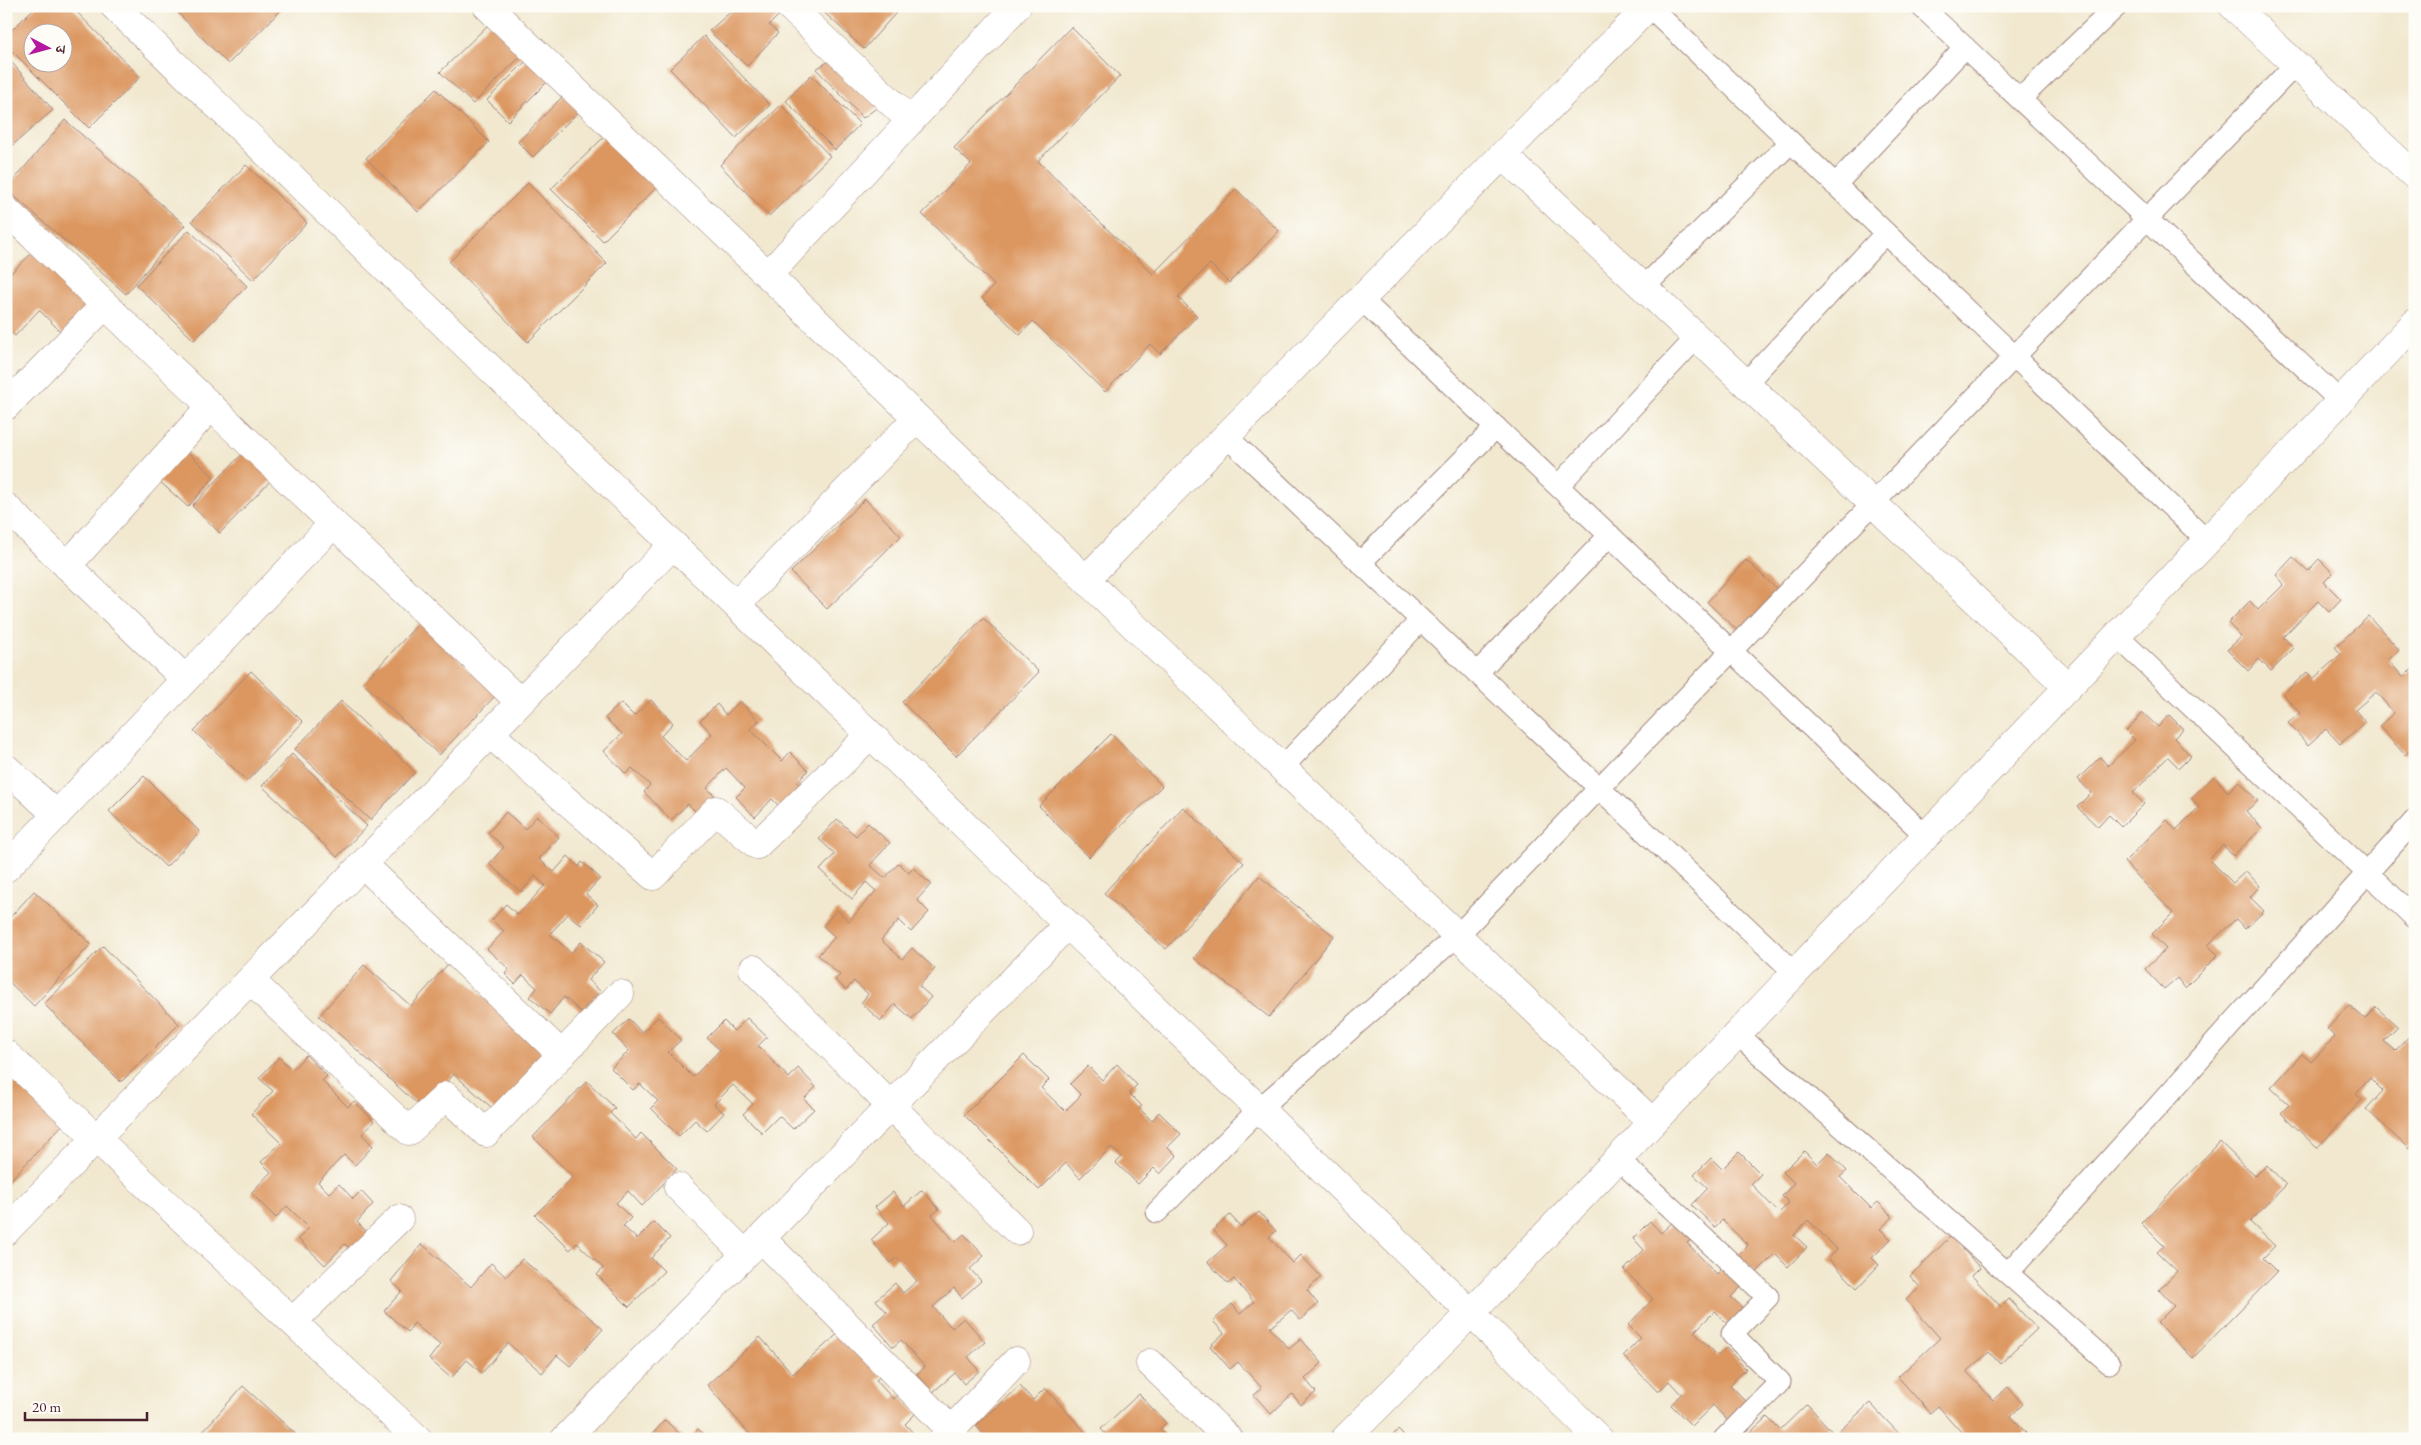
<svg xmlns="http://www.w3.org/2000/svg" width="2421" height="1445" font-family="'EB Garamond','Noto Serif Devanagari',serif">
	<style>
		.building { fill: #dc9760; fill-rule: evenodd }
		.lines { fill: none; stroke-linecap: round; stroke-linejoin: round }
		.lane-casing { stroke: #9e847d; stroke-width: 23 }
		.street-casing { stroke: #9e847d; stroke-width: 29 }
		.lane { stroke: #fff; stroke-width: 21 }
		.street { stroke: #fff; stroke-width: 28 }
	</style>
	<rect width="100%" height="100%" fill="#fdfcf7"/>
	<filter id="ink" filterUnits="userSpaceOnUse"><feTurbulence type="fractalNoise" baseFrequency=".02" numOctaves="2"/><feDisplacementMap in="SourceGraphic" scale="10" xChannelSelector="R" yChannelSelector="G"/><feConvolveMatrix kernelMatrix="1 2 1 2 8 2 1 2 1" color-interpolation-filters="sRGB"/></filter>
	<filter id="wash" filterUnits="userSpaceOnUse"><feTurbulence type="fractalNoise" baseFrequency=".0096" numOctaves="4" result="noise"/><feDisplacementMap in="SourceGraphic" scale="20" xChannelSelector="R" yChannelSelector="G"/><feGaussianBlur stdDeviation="1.12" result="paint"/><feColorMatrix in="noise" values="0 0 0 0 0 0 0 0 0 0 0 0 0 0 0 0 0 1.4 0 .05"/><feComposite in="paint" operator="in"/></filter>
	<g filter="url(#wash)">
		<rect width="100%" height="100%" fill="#f1e8cf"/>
		<g id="blocks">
			<path class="building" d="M36,6H71L140,77L89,128L6,45V36ZM32,32H62V62H32Z
				M177,6H285L228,64L174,9Z
				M737,6H775L782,12L769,25L778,33L747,66L709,31Z
				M817,6H902L864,49Z
				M491,22L523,54L473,104L440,72Z
				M1071,27L1120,76L1038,161L1153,274L1236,189L1279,231L1229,283L1210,264L1178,297L1197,316L1160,354L1150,344L1105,392L1033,321L1020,335L982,298L994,285L922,214L971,164L954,148Z
				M704,36L770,105L736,138L670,69Z
				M6,56L53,110L6,151Z
				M531,56L552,77L508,121L487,100Z
				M831,60L879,106L863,118L816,69Z
				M811,75L860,124L835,150L786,101Z
				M436,89L489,142L418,212L366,158Z
				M565,94L580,110L533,157L518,142Z
				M781,105L830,156L769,216L720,165Z
				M65,120L185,225L126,294L6,189Z
				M606,135L657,187L603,241L551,189Z
				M246,165L307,223L253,280L192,221Z
				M528,183L607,263L528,342L449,262Z
				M189,230L247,286L194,340L136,285Z
				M35,250L91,306L63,334L39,310L15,336L6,327V278Z
				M249,447L277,474L220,533L192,506Z
				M184,449L214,477L188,507L157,479Z
				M865,499L901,536L827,609L791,572Z
				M2293,557L2308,571L2319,559L2333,573L2324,582L2341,599L2329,612L2318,601L2283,637L2294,648L2271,671L2259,659L2248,671L2227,650L2241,637L2228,623L2250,601L2258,610L2284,584L2276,575Z
				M1746,560L1779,591L1740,633L1707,602Z
				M2369,616L2399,650L2388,660L2403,677L2415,667V747L2405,755L2379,726L2394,713L2376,692L2355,710L2365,722L2340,744L2326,729L2308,745L2288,723L2300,713L2283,694L2307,672L2313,679L2341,654L2335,647Z
				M983,618L1039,672L956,756L902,702Z
				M420,622L496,695L439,755L363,683Z
				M251,671L303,722L247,781L194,731Z
				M651,700L673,723L661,736L686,761L712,734L700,721L717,704L726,715L740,701L759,721L750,729L782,761L790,752L808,770L797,783L807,792L786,813L772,799L755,817L736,797L745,788L726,768L707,788L716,797L699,815L688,804L671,820L644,792L650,785L632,768L626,774L604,751L622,734L605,718L621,703L634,716Z
				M341,701L415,772L370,820L295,749Z
				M2143,713L2158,727L2169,715L2183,729L2174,738L2191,756L2179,768L2168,757L2133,793L2144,804L2121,827L2109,815L2098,827L2077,807L2091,793L2078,779L2100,757L2108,766L2135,740L2126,731Z
				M1111,734L1162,786L1089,857L1039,806Z
				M292,754L367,826L337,857L262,786Z
				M144,776L200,832L166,867L109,811Z
				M2214,776L2228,792L2239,781L2258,801L2246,811L2262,828L2233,856L2223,845L2209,859L2233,883L2246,871L2260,886L2250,897L2264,911L2245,929L2236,919L2208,945L2218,955L2185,988L2177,978L2164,989L2145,969L2166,949L2152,934L2173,913L2124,862L2167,820L2176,830L2199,807L2191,798Z
				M1183,807L1244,863L1166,949L1104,893Z
				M506,812L525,829L537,816L559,837L539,859L554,872L568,856L579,867L582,862L600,878L586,894L598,905L581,925L568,914L550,934L571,953L581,942L604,962L588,980L600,991L581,1012L564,997L550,1014L530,997L537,988L523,975L515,984L505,974L509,969L487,949L504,931L492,920L506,904L518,915L545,885L535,876L521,892L489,864L504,847L488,833Z
				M837,819L856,836L868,823L890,843L870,865L885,878L899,863L909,873L913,868L931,884L917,900L929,912L911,932L899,920L881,940L902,959L912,948L935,969L919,986L931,997L912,1019L895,1004L881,1021L861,1003L868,994L854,981L846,990L835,980L840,975L818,955L835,937L823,926L837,910L849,921L876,891L866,882L852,899L820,870L835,854L819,839Z
				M1259,876L1334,936L1269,1017L1194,958Z
				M34,891L91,944L34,1006L6,979V922Z
				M103,946L179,1024L121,1082L44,1004Z
				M448,964L552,1058L501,1116L454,1074L423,1109L319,1016L364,965L411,1006Z
				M2349,1005L2365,1019L2376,1007L2398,1027L2384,1041L2395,1051L2415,1030V1142L2409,1149L2366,1109L2383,1091L2370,1078L2356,1094L2362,1100L2317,1148L2281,1113L2289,1105L2271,1088L2302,1054L2311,1062L2335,1037L2327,1029Z
				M658,1017L681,1040L668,1052L693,1077L720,1050L707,1038L724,1021L734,1031L747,1018L767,1037L758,1046L789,1078L798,1068L816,1087L804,1099L814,1109L793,1129L779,1116L762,1133L743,1114L753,1104L733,1085L714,1104L724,1113L707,1131L695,1120L679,1136L651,1108L658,1101L640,1084L633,1090L611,1068L629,1051L613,1034L629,1019L642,1033Z
				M306,1055L327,1076L322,1081L348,1107L354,1101L374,1121L362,1134L373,1146L355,1165L344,1155L318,1182L329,1193L339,1184L353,1199L361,1191L373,1204L357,1222L370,1235L354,1252L345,1244L325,1265L298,1239L309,1228L287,1206L276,1218L251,1193L271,1172L261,1162L281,1143L251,1114L273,1091L259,1078L279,1057L292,1070Z
				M1024,1055L1049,1080L1041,1088L1065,1111L1081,1095L1070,1084L1088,1066L1102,1080L1117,1064L1137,1085L1129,1093L1142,1106L1139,1108L1152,1121L1159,1112L1181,1134L1168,1147L1177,1156L1160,1174L1154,1168L1138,1184L1116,1163L1122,1157L1111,1147L1080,1178L1066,1163L1039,1190L964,1115Z
				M6,1067L65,1122L6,1185Z
				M587,1081L615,1108L610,1113L636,1139L641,1133L677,1169L642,1206L628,1191L616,1203L631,1218L623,1226L637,1239L654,1222L670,1238L651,1258L664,1271L629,1307L597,1275L603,1268L577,1243L570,1250L535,1215L573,1177L533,1137Z
				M2220,1142L2255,1176L2267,1165L2286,1185L2250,1222L2275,1246L2263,1258L2277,1272L2193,1358L2157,1323L2174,1306L2159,1290L2177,1271L2157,1252L2164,1246L2141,1223Z
				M1804,1151L1817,1164L1829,1152L1847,1171L1840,1177L1871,1208L1878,1202L1893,1217L1880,1229L1891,1239L1872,1258L1879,1265L1857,1288L1828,1258L1837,1249L1808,1220L1794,1235L1807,1247L1788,1267L1775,1254L1756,1273L1738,1255L1748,1245L1722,1220L1715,1227L1692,1205L1708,1188L1694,1175L1711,1158L1722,1169L1739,1152L1761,1174L1751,1184L1779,1213L1789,1203L1782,1196L1794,1183L1783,1172Z
				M922,1190L939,1209L932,1215L955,1242L964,1234L984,1256L970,1269L981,1281L962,1298L954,1288L933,1307L952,1328L964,1318L985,1342L968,1357L979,1371L964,1384L955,1373L933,1392L917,1374L925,1367L901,1340L893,1347L873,1324L887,1312L876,1300L895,1283L903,1293L917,1281L897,1257L891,1263L871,1240L889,1223L875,1207L893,1192L904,1206Z
				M1259,1212L1276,1231L1269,1237L1293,1263L1301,1255L1321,1277L1307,1290L1318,1304L1300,1320L1291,1310L1270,1328L1289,1349L1301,1339L1322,1363L1305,1379L1316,1392L1301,1405L1292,1394L1271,1414L1254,1395L1262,1388L1238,1362L1230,1369L1210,1346L1224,1333L1213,1321L1232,1304L1240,1314L1254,1302L1234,1279L1228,1284L1208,1262L1227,1245L1213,1230L1230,1215L1241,1227Z
				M1676,1219L1693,1237L1687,1243L1717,1274L1723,1268L1742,1286L1731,1297L1746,1311L1730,1326L1715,1311L1694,1332L1718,1356L1726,1348L1746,1369L1730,1385L1749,1404L1730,1423L1713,1405L1692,1426L1671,1405L1681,1394L1669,1381L1658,1392L1623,1356L1641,1338L1628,1325L1653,1299L1624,1270L1644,1250L1633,1238L1650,1221L1661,1233Z
				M1951,1236L1980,1268L1972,1276L2001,1307L2009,1299L2037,1329L2000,1364L1989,1352L1967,1372L1993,1400L2008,1387L2023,1404L2011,1416L2026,1433L2020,1439H1955L1962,1433L1938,1406L1930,1413L1898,1377L1940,1338L1906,1300L1920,1287L1910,1276Z
				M422,1244L471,1287L491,1263L506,1277L522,1259L603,1329L570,1366L557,1355L542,1373L508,1343L482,1373L467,1360L451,1378L429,1359L440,1345L414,1323L408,1332L384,1311L402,1291L391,1281Z
				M842,1330L882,1375L876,1380L893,1399L899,1394L916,1413L905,1424L916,1436L912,1439H850L845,1434L840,1439H754L707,1385L760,1337L793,1374Z
				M243,1386L301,1439H196Z
				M1020,1386L1033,1400L1045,1388L1086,1433L1083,1439H988L976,1426Z
				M1139,1394L1166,1423L1160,1429L1168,1439H1110L1101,1429Z
				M1870,1403L1904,1439H1743L1767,1417L1780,1430L1807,1404L1835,1435Z
				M665,1420L685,1439H648Z
				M698,1429L709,1439H690Z
				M1398,1430L1407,1439H1389Z"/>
		</g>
	</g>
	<g filter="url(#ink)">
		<use href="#blocks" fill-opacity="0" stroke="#9e847d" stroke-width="1"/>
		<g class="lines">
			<g class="lane-casing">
				<path id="lane" d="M1649,6L2207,541
					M1921,6L2340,401
					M2020,99L2117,6
					M1835,185L1965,47
					M1643,288L1791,142
					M1361,299L1926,836
					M1746,383L1886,233
					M1226,436L1795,973
					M1558,486L1697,337
					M1360,563L1496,427
					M2117,636L2415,918
					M1477,673L1610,535
					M1282,768L1421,620
					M1737,1034L2109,1363
					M1618,1159L1768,1297L1732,1334L1780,1382L1724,1439
					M1157,1212L1259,1109L1458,935L2295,65
					M2008,1273L2415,820"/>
			</g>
			<g class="street-casing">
				<path id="street" d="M114,6L1471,1313L2415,323
					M487,6L1652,1122
					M789,6L911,121
					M2233,6L2415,176
					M1503,155L2068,687
					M6,210L520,702
					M768,275L1017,6
					M6,406L105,305
					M6,507L185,679
					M67,566L211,406
					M1086,579L1649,6
					M736,605L917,418
					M489,733L653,876L716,810L757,845L870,735
					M6,768L57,815
					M363,864L562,1055
					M6,868L333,524
					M753,969L1017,1231
					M250,980L409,1131L446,1096L486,1133L620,994
					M6,1054L418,1439
					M678,1187L745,1254
					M6,1231L673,545
					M761,1238L951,1430
					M293,1321L399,1219
					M1150,1363L1229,1439
					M565,1439L1067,925
					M943,1439L1016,1361
					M1345,1439L1471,1313L1599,1439"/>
			</g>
			<use href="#lane" class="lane"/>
			<use href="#street" class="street"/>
		</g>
	</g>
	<rect width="2421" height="1445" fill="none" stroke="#fdfcf7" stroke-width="25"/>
	<g transform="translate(48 48) rotate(96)"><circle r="24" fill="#fdfcf7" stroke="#b5a4a5"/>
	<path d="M0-4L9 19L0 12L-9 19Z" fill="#b5179e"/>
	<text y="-8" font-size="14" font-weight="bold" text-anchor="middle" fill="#4a1f2b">उ</text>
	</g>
	<path d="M25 1412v8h122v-8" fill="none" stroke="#4a1f2b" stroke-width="2.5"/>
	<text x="32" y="1412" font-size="15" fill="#4a1f2b" stroke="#fdfcf7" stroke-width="4" paint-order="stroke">20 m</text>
</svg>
